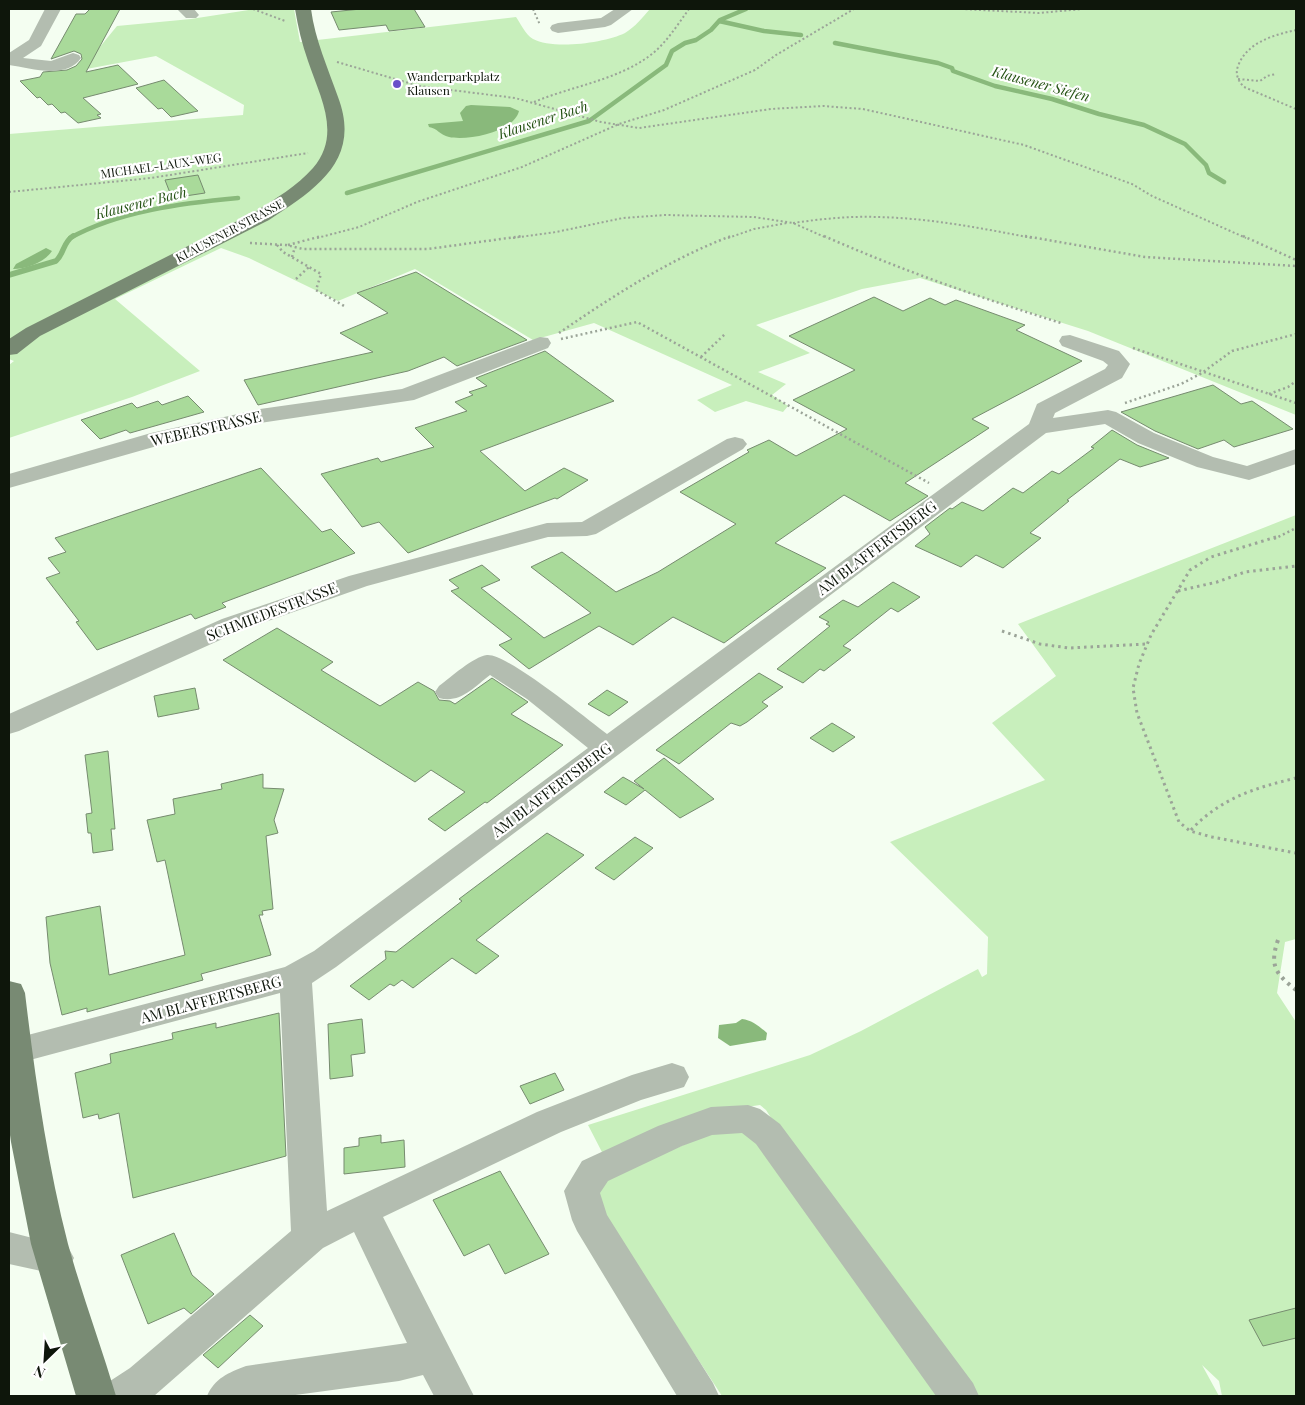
<svg xmlns="http://www.w3.org/2000/svg" width="1305" height="1405" font-family="'Playfair Display',serif">
	<style>
		.green { fill: #c8efbc }
		.water { fill: #89b97b }
		.lines { fill: none; stroke-linecap: round; stroke-linejoin: round }
		.stream-far1 { stroke: #89b97b; stroke-width: 4.5 }
		.stream { stroke: #89b97b; stroke-width: 5.5 }
		.building { fill: #a9da9a; stroke: #768b6f }
		.path-far3 { stroke: #9ba498; stroke-width: 2; stroke-dasharray: 2 2.5; stroke-linecap: butt }
		.path-far2 { stroke: #9ba498; stroke-width: 2.5; stroke-dasharray: 2 3; stroke-linecap: butt }
		.path-far1 { stroke: #9ba498; stroke-width: 3; stroke-dasharray: 2.5 4; stroke-linecap: butt }
		.path { stroke: #9ba498; stroke-width: 4; stroke-dasharray: 3 5; stroke-linecap: butt }
		.minor { fill: #b3bdb0; fill-rule: evenodd }
		.major { fill: #788a73; fill-rule: evenodd }
		.poi-dot { fill: #6a50c9; stroke: #fff; stroke-width: 2 }
		.labels { text-anchor: middle; stroke-width: 4.5; stroke-linejoin: round; paint-order: stroke }
		.far-poi-label { font-size: 12px; fill: #0e160b; stroke: #fff; text-anchor: start }
		.far-street-label { font-size: 12px; fill: #0e160b; stroke: #fff }
		.far-water-label { font-size: 14px; font-style: italic; fill: #245213; stroke: #fff }
		.street-label { font-size: 15px; fill: #0e160b; stroke: #fff }
	</style>
	<rect width="100%" height="100%" fill="#f4fef1"/>
	<path class="green" d="M255,9H294L300,42L516,17C521,24 525,34 533,39C553,50 605,43 625,33C635,27 643,17 650,9H1296V415L1088,331L920,278L862,289L756,325L810,353L758,372L786,384L772,395L788,406L783,412L746,401L715,412L697,400L732,385L594,323L533,340L415,269L338,301L249,258L221,248L115,299L200,371L132,397L9,438V365L14,361L9,359V134L243,115L244,105L156,56L81,70L117,26L191,19Z
		M1296,515V939L1285,942L1277,993L1296,1022V1396H1222L1219,1381L1202,1365L1219,1396H973L778,1129L766,1110L760,1105L719,1111L604,1156L588,1125L810,1055L861,1031L978,969L982,977L987,974L988,937L890,842L1045,780L992,723L1056,676L1018,624Z
		M749,1132L768,1140L950,1396H722L607,1220L599,1193L603,1180L711,1133Z"/>
	<path class="water" d="M471,105L510,107L519,111C514,132 468,141 449,137C440,135 437,128 429,127L428,124L463,121L460,113L466,106Z
		M46,248L52,251C45,262 27,269 13,269L16,264Z
		M742,1019C752,1020 760,1027 767,1033L766,1040L730,1046L718,1038L719,1025L736,1023Z"/>
	<g class="lines">
		<path class="stream-far1" d="M719,21L764,31L801,35
			M835,43L938,63L952,68L953,71L995,86L1052,99L1099,114L1144,125L1185,144L1206,165L1209,173L1224,182
			M347,193L589,121L666,65L672,51L685,43L696,40L711,30L720,20L746,9
			M70,238C119,211 183,203 238,198"/>
		<path class="stream" d="M9,275L56,261C64,254 63,242 73,236"/>
	</g>
	<path class="building" d="M90,9H120L86,72L118,65L138,84L83,98L101,114L97,115L101,118L78,123L65,112L61,113L52,104L48,105L40,97L37,98L20,81L40,77L43,72L67,70L76,66L82,59L81,54L74,51L51,59L76,14H85Z
		M361,9H414L425,27L389,31L386,25L339,30L331,12Z
		M164,80L198,111L171,117L162,108L158,109L136,88Z
		M198,175L205,193L172,198L165,180Z
		M416,272L527,340L457,366L444,357L408,371L258,405L244,380L373,352L340,333L388,313L357,293Z
		M874,297L903,311L930,298L945,305L956,300L1025,325L1016,330L1082,361L972,419L989,428L905,483L928,496L890,521L844,495L775,543L826,568L724,643L673,617L633,645L599,626L529,669L499,645L512,639L451,591L459,588L449,580L482,565L500,580L481,588L544,638L591,613L531,567L562,552L616,592L658,572L736,524L680,492L749,452L747,450L769,440L796,456L847,429L793,400L855,370L789,336Z
		M545,351L614,401L480,451L525,491L564,468L588,480L557,499L555,498L408,553L379,522L362,527L321,474L378,458L381,462L434,447L415,428L467,411L455,402L473,395L469,392L487,386L476,378Z
		M1213,385L1241,404L1252,401L1293,429L1234,447L1224,440L1198,449L1155,431L1121,412Z
		M188,396L204,412L130,433L126,430L100,439L81,420L132,403L137,408L158,401L162,405Z
		M1112,430L1137,445L1169,458L1140,467L1120,459L1067,500L1069,501L1030,533L1041,538L1003,568L976,555L961,567L915,546L930,534L925,527L950,508L952,509L962,502L983,511L1013,488L1023,493L1052,471L1059,474L1094,448L1091,447Z
		M261,468L322,532L331,529L355,553L222,603L226,607L195,619L191,614L97,650L76,622L79,621L46,578L60,573L48,558L66,552L55,538Z
		M893,582L920,597L898,612L891,608L843,646L851,650L824,671L820,669L803,683L777,669L830,626L826,624L829,622L819,617L843,600L858,607Z
		M277,628L333,662L321,670L380,706L418,682L434,691L439,700L450,701L455,704L492,678L528,702L511,714L563,745L487,803L485,802L445,831L428,819L465,792L431,770L415,782L223,660Z
		M759,673L783,687L762,702L768,706L747,722L740,726L731,723L679,764L656,750Z
		M195,688L199,709L158,717L154,696Z
		M607,690L628,702L609,716L588,704Z
		M832,723L855,737L833,752L810,738Z
		M108,751L115,829H111L113,850L93,853L91,833H88L86,814L92,813L85,755Z
		M664,758L714,799L680,818L645,790L626,805L604,792L623,777L644,789L634,781Z
		M263,774V788L284,789L274,820L278,833L266,836L273,909L262,911L263,915H259L271,955L201,974L203,980L87,1012V1008L62,1015L50,963L46,917L100,906L109,975L185,955L165,860L157,862L147,820L175,814L173,799L222,789L221,784Z
		M547,833L584,855L476,940L499,956L476,974L452,958L413,988L402,980L394,986L390,984L369,1000L350,986L386,959L385,951L396,952L462,901L459,899Z
		M635,837L653,848L614,880L595,868Z
		M279,1013L286,1156L133,1198L119,1113L99,1119L98,1114L83,1118L75,1073L111,1063L110,1054L173,1039L172,1033L216,1023V1028Z
		M362,1019L365,1053L351,1055L353,1076L330,1079L328,1024Z
		M555,1073L564,1090L530,1104L520,1086Z
		M381,1135V1143L404,1140L405,1167L344,1174V1148L359,1146V1138Z
		M500,1171L549,1254L505,1274L489,1244L464,1256L433,1200Z
		M174,1233L192,1275L214,1294L191,1314L184,1308L148,1324L121,1255Z
		M1296,1308V1338L1263,1346L1249,1320Z
		M250,1315L263,1326L218,1368L203,1355Z"/>
	<g class="lines">
		<path class="path-far3" d="M9,9H33
			M253,9L285,21
			M533,9L540,25
			M961,9L1039,13L1083,9
			M1296,30C1274,35 1247,42 1238,66C1235,74 1238,81 1244,87L1296,109
			M337,62L419,86L515,98L601,122L639,128L771,109L823,106L863,109L1024,145L1132,184L1152,196L1246,238
			M1238,79L1260,81L1267,76L1276,74
			M534,102C572,86 619,80 652,54C667,42 678,24 689,9
			M9,192L151,178L308,153
			M793,223C821,219 849,216 877,217C929,218 981,228 1032,238
			M317,238L359,227L417,202L522,167L619,124L664,110L755,70L776,55L854,9
			M513,238L556,232L623,218L665,215L754,217L793,223L827,238
			M728,238L754,229L787,223"/>
		<path class="path-far2" d="M824,236C901,270 981,298 1061,323
			M1025,236L1145,257L1296,266
			M1243,236L1296,260
			M250,243L286,245L303,249H428L523,236
			M277,245L283,252L321,274L316,290L346,307
			M288,245L322,236
			M292,257L295,247
			M296,279L310,266
			M559,333C613,296 670,259 731,236
			M561,339L637,322L929,483
			M1133,348L1296,403
			M701,357L725,334
			M1269,394L1288,387L1296,381
			M1125,403L1181,384L1202,373L1232,351L1296,334
			M1274,539L1296,528"/>
		<path class="path-far1" d="M1276,537L1211,557L1190,570L1151,635L1139,664L1133,688L1137,713L1179,822L1190,831L1212,837L1296,853
			M1178,591L1217,582L1245,572L1296,566
			M1002,631L1040,644L1069,648L1147,644
			M1191,830C1221,798 1255,788 1296,778"/>
		<path class="path" d="M1278,940C1269,966 1276,974 1296,990"/>
		<path class="minor" d="M45,9H61L41,46L23,58L51,61L73,53L79,55L81,58C66,80 30,68 9,65V53L29,40Z
			M177,9H194L199,15L196,18H186Z
			M615,9H633L611,25L605,27L558,33L552,31L550,28L552,25L558,23L601,18Z
			M1070,335L1119,351L1130,364L1122,378L1055,413L1053,418L1108,410L1116,412L1154,433L1213,457L1247,466L1296,449V464L1249,480L1197,467L1138,443L1105,424L1046,433L336,967L312,983L327,1211L537,1112L632,1075L672,1063L684,1067L689,1077L684,1087L641,1100L561,1132L383,1217L474,1396H434L423,1375L399,1381L288,1396H207C215,1378 228,1373 246,1366L407,1343L354,1232L323,1248L154,1396H101L107,1383L130,1368L291,1231L280,993L15,1064L9,1062V1040L285,967L314,951L588,748L527,699L490,675C474,687 460,704 439,698L435,692L439,686C451,677 473,657 487,655C507,653 588,720 607,734L1029,424L1037,404L1105,369L1108,365L1103,361L1062,346L1059,341L1062,336Z
			M540,337L548,338L551,343L548,348L414,400L260,423L164,444L9,488V474L151,433L260,409L402,389Z
			M735,437L743,439L747,444L743,449L596,534L587,536L548,537L367,586L240,631L19,731L9,734V714L222,619L349,576L547,523L582,522L727,439Z
			M748,1105L760,1109L780,1124L973,1383L979,1396H936L756,1144L742,1133L712,1135L682,1146L608,1181L600,1193L607,1215L713,1383L719,1396H677L577,1231L572,1220L564,1191L582,1161L658,1126L711,1107Z
			M9,1232L68,1247L74,1258L68,1269L55,1274L9,1264Z"/>
		<path class="major" d="M295,9H311C315,40 328,68 338,97C362,160 316,189 269,220L40,336L17,354L9,355V339L26,328L255,212C275,199 297,186 313,168C342,134 320,97 308,61C302,44 298,27 295,9Z
			M9,981L21,984L25,993C35,1077 47,1162 68,1244C82,1295 101,1345 116,1396H76L31,1244L11,1142L9,1128Z"/>
	</g>
	<circle class="poi-dot" cx="397" cy="84" r="5"/>
	<g class="labels">
		<g class="far-poi-label">
			<text x="407" y="81">Wanderparkplatz<tspan x="407" dy="14">Klausen</tspan></text>
		</g>
		<g class="far-street-label">
			<text transform="translate(161 166) rotate(-8)" y="4">MICHAEL-LAUX-WEG</text>
			<text transform="translate(230 231) rotate(-28)" y="4">KLAUSENER STRASSE</text>
		</g>
		<g class="far-water-label">
			<text transform="translate(1041 84) rotate(15)" y="5">Klausener Siefen</text>
			<text transform="translate(543 120) rotate(-18)" y="5">Klausener Bach</text>
			<text transform="translate(141 203) rotate(-14)" y="5">Klausener Bach</text>
		</g>
		<g class="street-label">
			<text transform="translate(206 429) rotate(-13)" y="5">WEBERSTRASSE</text>
			<text transform="translate(877 548) rotate(-37)" y="5">AM BLAFFERTSBERG</text>
			<text transform="translate(272 612) rotate(-21)" y="5">SCHMIEDESTRASSE</text>
			<text transform="translate(552 790) rotate(-37)" y="5">AM BLAFFERTSBERG</text>
			<text transform="translate(211 1000) rotate(-15)" y="5">AM BLAFFERTSBERG</text>
		</g>
	</g>
	<rect width="1305" height="1405" fill="none" stroke="#0e160b" stroke-width="20"/>
	<g transform="translate(45 1360) rotate(205)" stroke="#ffffff" stroke-width="4" paint-order="stroke">
	<path d="M0-4L9 19L0 12L-9 19Z" fill="#0e160b"/>
	<text y="-8" font-size="14" font-weight="bold" text-anchor="middle" fill="#0e160b">N</text>
	</g>
</svg>
